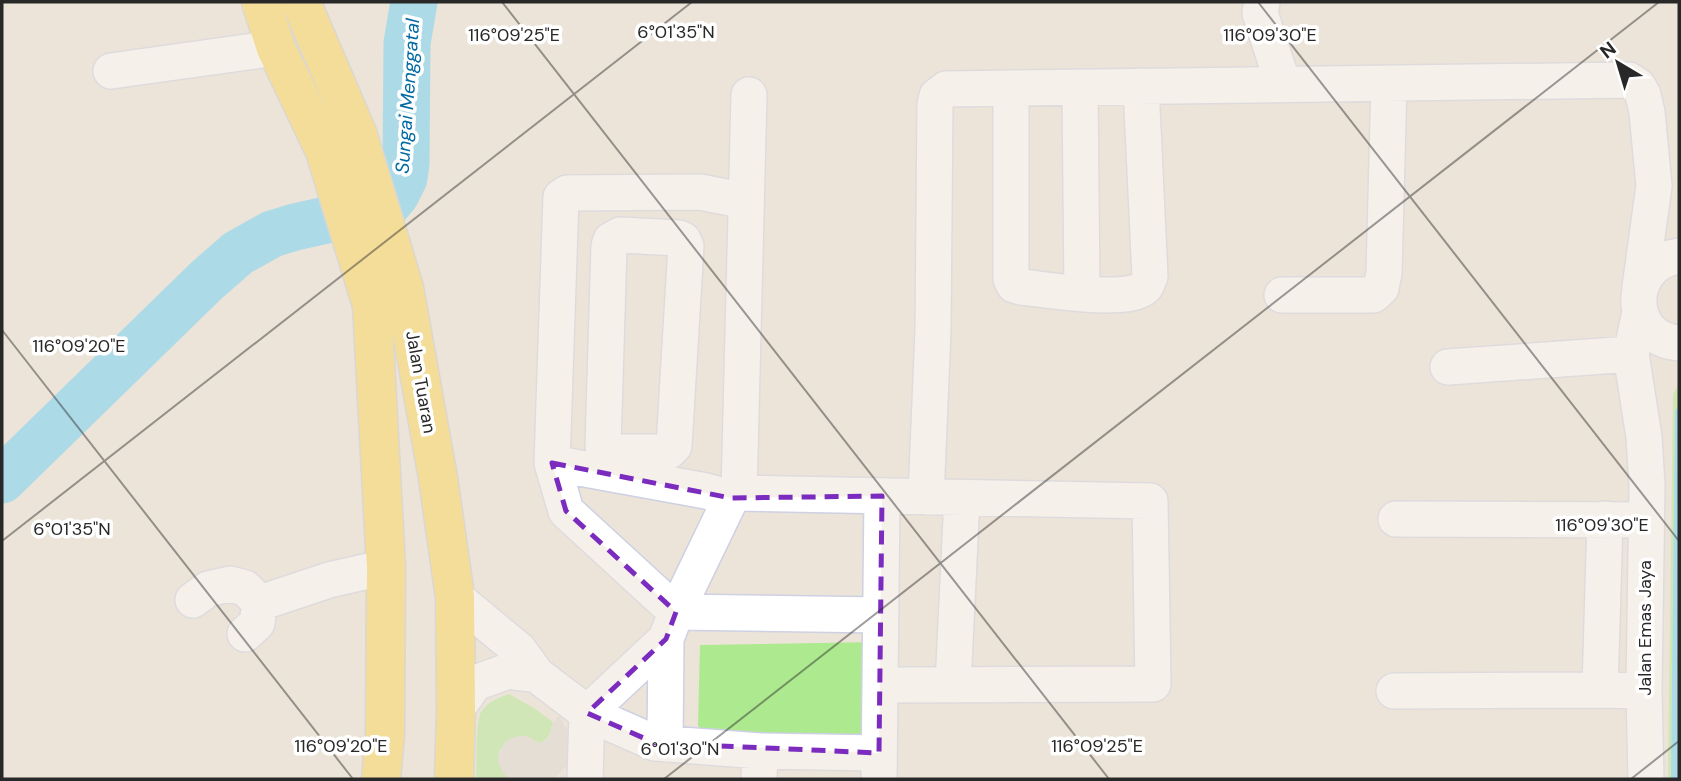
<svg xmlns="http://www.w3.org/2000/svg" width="1681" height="781" font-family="'DM Sans',sans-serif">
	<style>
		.green { fill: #ade98f }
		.plaza { fill: #dcd7cf }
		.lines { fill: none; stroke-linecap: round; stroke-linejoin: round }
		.stream { stroke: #61cff9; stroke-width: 8 }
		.river { stroke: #61cff9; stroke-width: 47 }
		.minor-casing { stroke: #cdd1e3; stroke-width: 38 }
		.major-casing { stroke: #c7c7c7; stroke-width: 41 }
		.minor { stroke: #fff; stroke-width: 35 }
		.major { stroke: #fdd54d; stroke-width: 38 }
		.marked { fill: none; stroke: #7b2cbf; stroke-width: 5; stroke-dasharray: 14 9; stroke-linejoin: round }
		.ticks { fill: none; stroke: #282828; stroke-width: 2; stroke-opacity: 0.45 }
		.labels { text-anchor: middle; stroke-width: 7; stroke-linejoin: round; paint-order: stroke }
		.street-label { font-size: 18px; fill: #282828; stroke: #fff }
		.water-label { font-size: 19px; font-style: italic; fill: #016aa3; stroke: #fff }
		.ticks-label { font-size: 18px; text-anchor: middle; fill: #282828; stroke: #fff; stroke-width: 7; stroke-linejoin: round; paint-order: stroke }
	</style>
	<rect width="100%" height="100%" fill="#ece4d8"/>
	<path class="green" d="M1679,384V779H1668L1673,394Z
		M876,642L867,734L855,738L702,735L698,725L700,645Z
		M509,694L534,708L553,722C550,732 550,740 539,743L534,740L500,749C497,762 502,769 508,779H476C477,764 475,724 481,712C487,702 499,697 509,694Z"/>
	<path class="plaza" d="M559,716L568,731L570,745L566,767L553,779H509L502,771L499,764L498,757L504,743L511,738L519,736H527L539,743L545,741L549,737L553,722Z"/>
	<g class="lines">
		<path class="stream" d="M1675,779L1679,412"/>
		<path class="river" d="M2,480L207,280L238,253L272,234L295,227L385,207L396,194L404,178L406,163L407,43L414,2"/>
		<g class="minor-casing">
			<path id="minor" d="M1262,2L1260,13L1283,84
				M111,71L276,48
				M1080,87L1082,293
				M1011,88V279L1014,285L1021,287C1044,289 1130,304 1145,287C1148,284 1148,280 1150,277L1141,86
				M746,201L700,192L567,193L561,197L552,463L566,511L676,612L881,615
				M620,235L679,238L683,240L686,246L674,446L668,452H611L606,450L603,446L609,246L611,240Z
				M1679,256C1626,263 1625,339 1679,343
				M1282,295H1373L1381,288L1384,273L1389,83
				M1640,312L1631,354L1644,437L1647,485L1644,691L1646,779
				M1448,367L1631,354
				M552,463L706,491L731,498L739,493L1150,501L1153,684L880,685
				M739,493L749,95
				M926,497L933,330L935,104L937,96L946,89L1629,80L1638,86L1643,95L1647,112L1654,186L1640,287
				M1396,519L1646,520
				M1605,519L1600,690L1644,691
				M455,597L519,650L537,675L587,713L655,743L760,751L879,753
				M193,600L208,589L230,584L245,588L260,603L329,580L386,567
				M245,634L257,623L260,603
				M953,685L962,498
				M1394,691L1600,690
				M456,710L475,683L508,671L537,675
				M665,744L666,639L676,612L731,498
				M585,779L587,713L666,639
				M759,779L760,751
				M879,779L882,496"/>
		</g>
		<g class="major-casing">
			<path id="major" d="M261,2L276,48L325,151L372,305L386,567L385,734L381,779
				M301,2L357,133L404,288L438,478L455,597L456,710L454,779"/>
		</g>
		<use href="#minor" class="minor"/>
		<use href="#major" class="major"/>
	</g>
	<path d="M0 0H1681V781H0ZM552,463L731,498L882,496L879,753L655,743L587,713L666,639L676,612L566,511Z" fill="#ece4d8" fill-opacity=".55" fill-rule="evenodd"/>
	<path class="marked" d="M552,463L731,498L882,496L879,753L655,743L587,713L666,639L676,612L566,511Z"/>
	<path class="ticks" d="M502,2L1109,779M1258,2L1679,541M2,330L353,779M2,541L692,2M664,779L1659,2M1631,779L1679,741"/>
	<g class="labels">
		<g class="street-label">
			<text transform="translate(421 382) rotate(80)" y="6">Jalan Tuaran</text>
			<text transform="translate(1645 628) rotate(-90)" y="6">Jalan Emas Jaya</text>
		</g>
		<g class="water-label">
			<text transform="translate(407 96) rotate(-86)" y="7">Sungai Menggatal</text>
		</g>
	</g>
	<g class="ticks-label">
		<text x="676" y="38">6°01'35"N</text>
		<text x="514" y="41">116°09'25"E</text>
		<text x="1270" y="41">116°09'30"E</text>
		<text x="79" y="352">116°09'20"E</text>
		<text x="1602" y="531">116°09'30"E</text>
		<text x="72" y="535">6°01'35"N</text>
		<text x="341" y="752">116°09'20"E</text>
		<text x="1097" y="752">116°09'25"E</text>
		<text x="680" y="755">6°01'30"N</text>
	</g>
	<rect width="1681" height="781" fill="none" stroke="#282828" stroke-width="7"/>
	<g transform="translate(1618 63) rotate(322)" stroke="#ffffff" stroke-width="5" paint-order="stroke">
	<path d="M0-5L12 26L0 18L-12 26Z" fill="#282828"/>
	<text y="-10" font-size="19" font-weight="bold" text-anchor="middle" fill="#282828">N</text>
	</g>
</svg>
